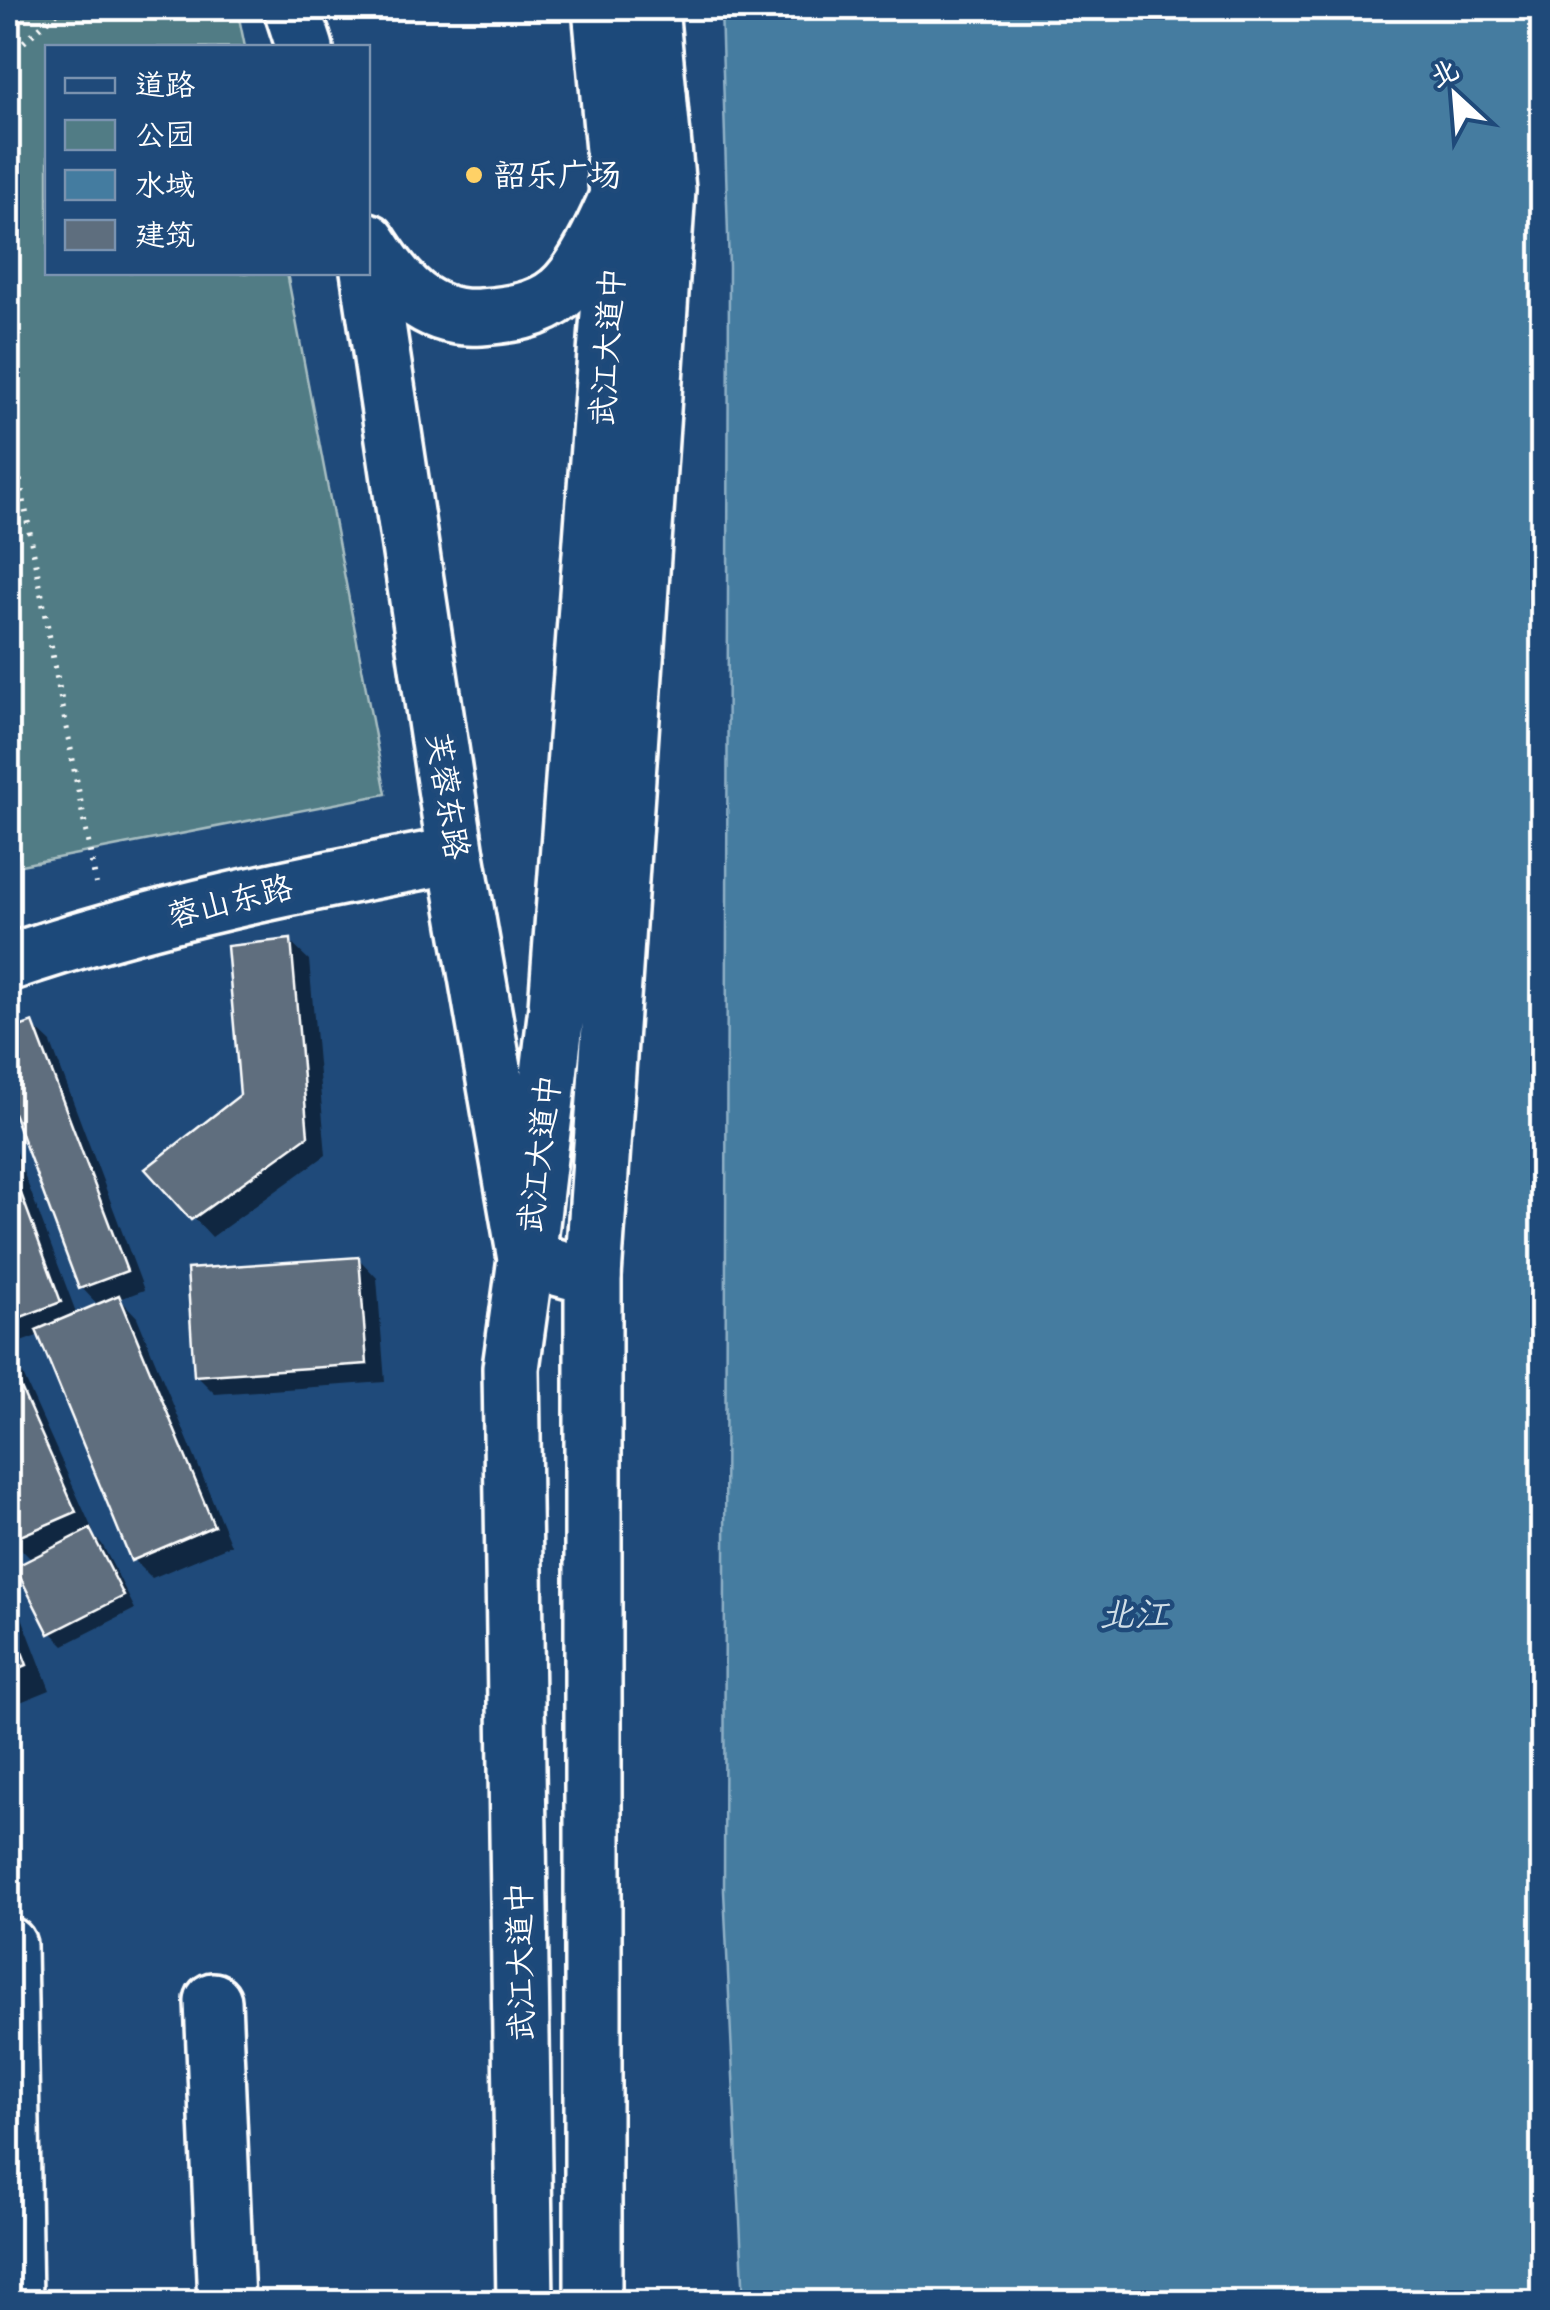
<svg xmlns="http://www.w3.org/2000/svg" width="1550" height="2310" font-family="'Comic Neue','LXGW WenKai TC',sans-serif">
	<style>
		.green { fill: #517c85; stroke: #a8bec2; stroke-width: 2.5 }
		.water { fill: #447ca0; stroke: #8fb0c6; stroke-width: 2.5 }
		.shadow { fill: #0007 }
		.building { fill: #5e6e7e; stroke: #fff; stroke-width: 2.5 }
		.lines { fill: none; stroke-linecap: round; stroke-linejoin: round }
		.minor-casing { stroke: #fff; stroke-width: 62 }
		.major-casing { stroke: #fff; stroke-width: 62 }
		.path { stroke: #fff; stroke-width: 6; stroke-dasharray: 2.5 8; stroke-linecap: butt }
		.minor { stroke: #1f4a7a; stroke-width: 55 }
		.major { stroke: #1f4a7a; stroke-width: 55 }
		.poi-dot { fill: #ffd166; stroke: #1f4a7a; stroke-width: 4 }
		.labels { text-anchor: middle; stroke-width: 9; stroke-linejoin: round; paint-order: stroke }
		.poi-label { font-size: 32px; fill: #fff; stroke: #1f4a7a; text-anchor: start }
		.street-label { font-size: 32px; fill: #fff; stroke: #1f4a7a }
		.water-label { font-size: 35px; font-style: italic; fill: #d0dee7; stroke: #1f4a7a }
	</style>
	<rect width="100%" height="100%" fill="#1f4a7a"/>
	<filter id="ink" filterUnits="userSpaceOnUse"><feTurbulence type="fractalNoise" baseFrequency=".01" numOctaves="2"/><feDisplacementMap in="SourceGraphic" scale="20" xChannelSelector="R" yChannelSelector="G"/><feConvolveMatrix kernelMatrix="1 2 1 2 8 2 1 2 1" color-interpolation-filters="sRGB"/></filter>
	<g filter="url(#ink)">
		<path class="green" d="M8,8H237L245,47L48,48V272L287,273L386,794L21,865L8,803Z"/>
		<path class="water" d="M721,8H1542V2302H744L724,1891L729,267Z"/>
		<path class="shadow" d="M290,942L309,960L326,1155L212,1237L149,1170L243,1096Z
			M32,1025L51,1043L144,1290L120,1299L137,1317L231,1545L152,1578L133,1559L40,1335L21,1342L8,1329V1131L77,1315L99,1306L82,1288L8,1092V1034Z
			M359,1259L377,1278L385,1382L215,1394L196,1375Z
			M8,1359L23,1375L93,1531L90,1532L102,1544L135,1609L64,1645L51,1632L33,1561L12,1540L8,1531Z
			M8,1581L50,1690L8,1707Z"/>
		<path class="building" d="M291,939L308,1136L191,1220L145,1169L240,1095L227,946Z
			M33,1022L127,1271L79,1289L8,1099V1031Z
			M8,1158L61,1302L8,1322Z
			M359,1257L367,1364L194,1376L187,1269Z
			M119,1295L214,1526L131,1561L36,1330Z
			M8,1359L76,1512L9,1541L8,1537Z
			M90,1529L124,1596L49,1634L15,1567Z
			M8,1615L27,1665L8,1673Z"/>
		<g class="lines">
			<g class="minor-casing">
				<path id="minor" d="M8,963C154,913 304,883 456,855
					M529,1241L557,1007L618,194L601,8
					M593,1277L667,190L650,8
					M8,1945L14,2302
					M213,2001L226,2302"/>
			</g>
			<g class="major-casing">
				<path id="major" d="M292,8L305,48
					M368,241C396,285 425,321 481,317C508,315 539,311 560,293C598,262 639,143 658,95
					M368,264L456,855L526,1259L511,1368L525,2302
					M526,1259L593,1277V2302"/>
			</g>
			<path class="path" d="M8,56L62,8
				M8,418L96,884"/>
			<use href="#minor" class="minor"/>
			<use href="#major" class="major"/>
		</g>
	</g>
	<circle class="poi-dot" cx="474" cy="175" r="10"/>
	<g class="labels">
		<g class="poi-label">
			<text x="494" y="186">韶乐广场</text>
		</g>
		<g class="street-label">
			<text transform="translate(607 347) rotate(-86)" y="11">武江大道中</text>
			<text transform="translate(448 796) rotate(81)" y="11">芙蓉东路</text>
			<text transform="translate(230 901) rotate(-14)" y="11">蓉山东路</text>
			<text transform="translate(539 1154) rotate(-83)" y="11">武江大道中</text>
			<text transform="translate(520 1962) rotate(-91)" y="11">武江大道中</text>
		</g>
		<g class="water-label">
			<text x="1134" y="1626">北江</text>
		</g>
	</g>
	<rect width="1550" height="2310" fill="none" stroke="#1f4a7a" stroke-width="40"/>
	<rect x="20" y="20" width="1510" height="2270" fill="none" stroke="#fff" stroke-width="4" filter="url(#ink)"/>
	<rect x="45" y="45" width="325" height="230" fill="#1f4a7a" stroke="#7992af" stroke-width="2.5"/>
	<rect x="65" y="78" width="50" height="15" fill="#1f4a7a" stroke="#7992af" stroke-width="2.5"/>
	<text x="135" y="95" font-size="30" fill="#ffffff">道路</text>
	<rect x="65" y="120" width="50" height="30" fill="#517c85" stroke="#7992af" stroke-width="2.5"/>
	<text x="135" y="145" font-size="30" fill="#ffffff">公园</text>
	<rect x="65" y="170" width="50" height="30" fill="#447ca0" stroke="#7992af" stroke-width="2.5"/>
	<text x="135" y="195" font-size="30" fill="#ffffff">水域</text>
	<rect x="65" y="220" width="50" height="30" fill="#5e6e7e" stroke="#7992af" stroke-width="2.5"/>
	<text x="135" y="245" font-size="30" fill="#ffffff">建筑</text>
	<g transform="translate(1455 95) rotate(334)" stroke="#1f4a7a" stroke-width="8" paint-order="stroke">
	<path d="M0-8L18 38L0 25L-18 38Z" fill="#ffffff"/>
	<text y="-15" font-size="28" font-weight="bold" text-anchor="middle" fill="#ffffff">北</text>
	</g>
</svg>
